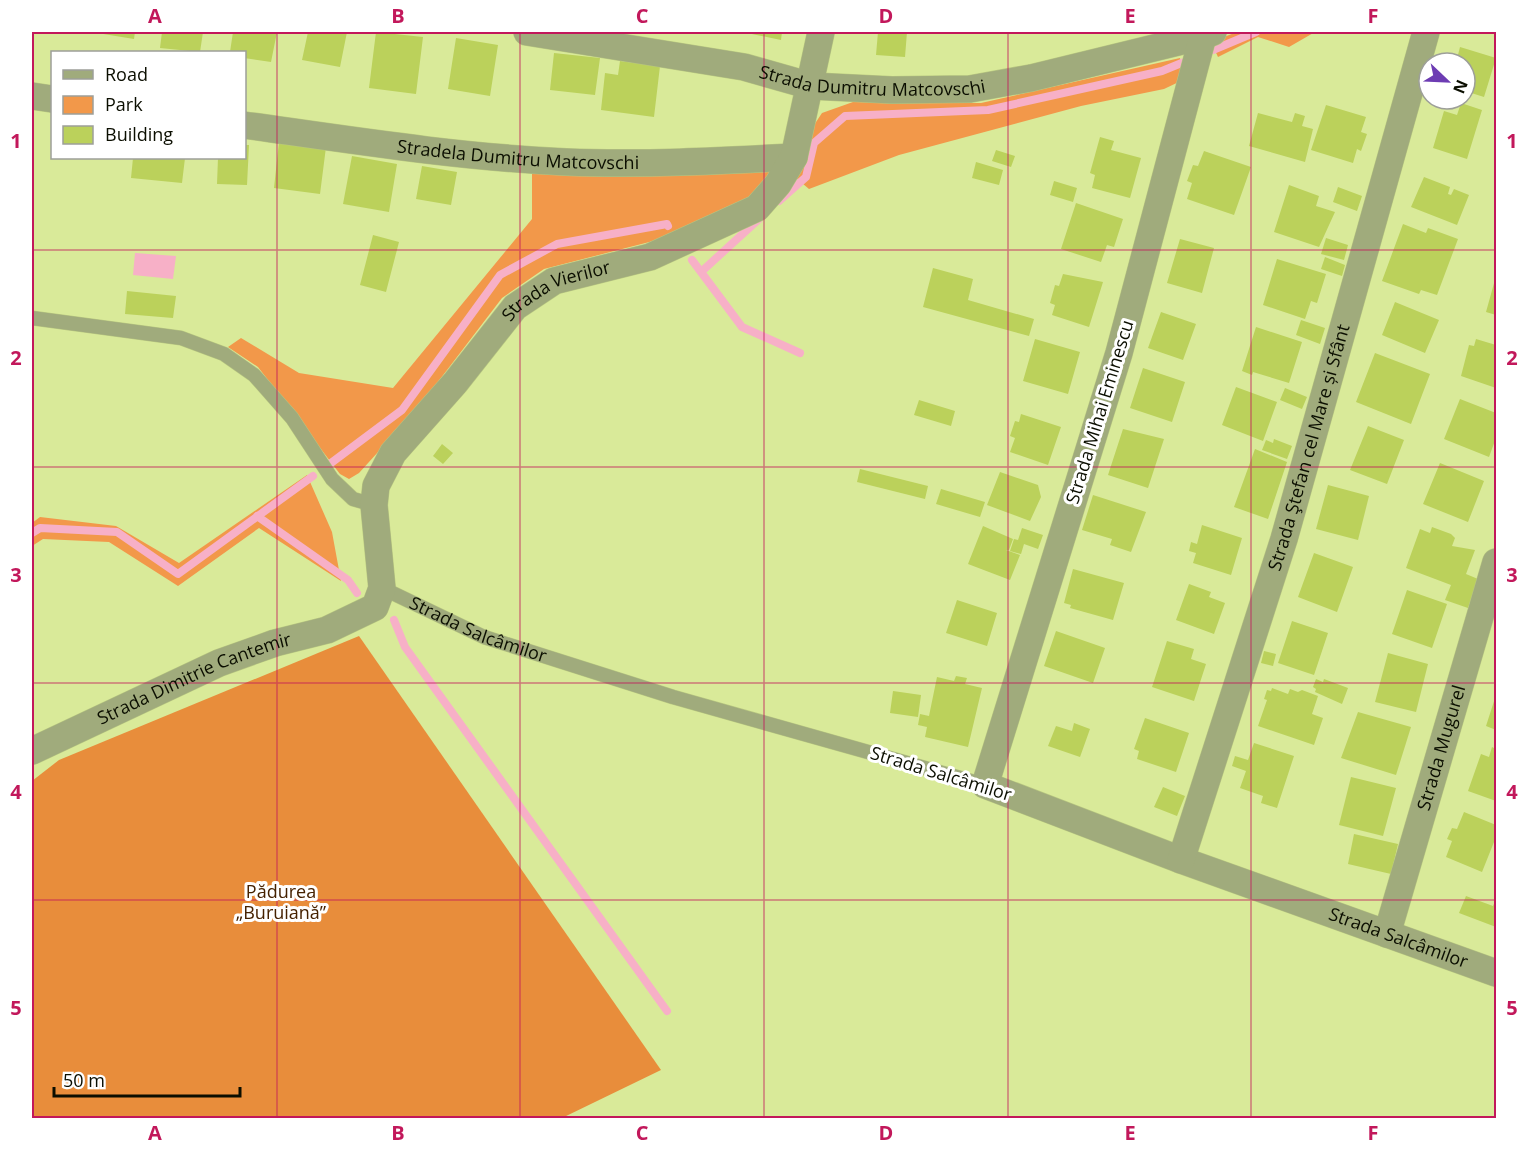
<svg xmlns="http://www.w3.org/2000/svg" width="1528" height="1150" font-family="'Open Sans',sans-serif">
	<style>
		.green { fill: #f2984a }
		.forest { fill: #e88d3b }
		.water { fill: #f7b0c7 }
		.lines { fill: none; stroke-linecap: round; stroke-linejoin: round }
		.stream { stroke: #f7b0c7; stroke-width: 8 }
		.building { fill: #bbd15b }
		.service-casing { stroke: #b8c781; stroke-width: 15 }
		.minor-casing { stroke: #b8c781; stroke-width: 28 }
		.service { stroke: #a0ab7c; stroke-width: 14 }
		.minor { stroke: #a0ab7c; stroke-width: 27 }
		.grid { fill: none; stroke: #c2185b; stroke-width: 1.5; stroke-opacity: 0.55 }
		.labels { text-anchor: middle; stroke-width: 6; stroke-linejoin: round; paint-order: stroke }
		.street-label { font-size: 18px; fill: #0b0e00; stroke: #fff }
		.park-label { font-size: 18px; fill: #452100; stroke: #fff }
		.neatline { fill: none; stroke: #c2185b; stroke-width: 2 }
		.grid-label { font-size: 20px; text-anchor: middle; font-weight: bold; fill: #c2185b }
	</style>
	<rect width="100%" height="100%" fill="#d9ea99"/>
	<path class="green" d="M1237,32H1315L1289,47L1258,37L1218,57L1211,42Z
		M1180,58L1183,80L1164,89L1081,106L899,155L809,189L796,178L812,128L822,113L853,102L981,103Z
		M772,169L758,194L665,238L544,269L502,298L418,408L359,473L349,479L340,474L258,367L228,347L241,338L299,373L393,388L532,219V173Z
		M307,475L332,532L341,581L259,528L178,586L109,542L43,539L32,546V523L40,517L116,526L179,563Z"/>
	<path class="forest" d="M359,636L661,1070L562,1118H32V781L59,760Z"/>
	<path class="water" d="M135,253L176,256L173,279L133,275Z"/>
	<g class="lines">
		<path class="stream" d="M1213,50L1256,32
			M779,201L806,177L814,143L845,116L988,110L1162,71L1184,62
			M692,260L701,272L759,219
			M701,272L742,327L800,353
			M331,463L402,410L500,275L557,244L667,224L668,226
			M257,516L348,580L357,593
			M32,533L40,528L117,532L178,574L313,476
			M394,620L405,647L667,1011"/>
	</g>
	<path class="building" d="M91,32H135L134,39Z
		M162,32H203L200,52L160,48Z
		M233,32H277L271,62L244,58V52H230Z
		M308,32H347L340,67L302,60Z
		M376,32L423,37L416,94L369,88Z
		M742,32H782L781,40Z
		M878,32H907L905,57L876,55Z
		M456,38L498,45L490,96L448,89Z
		M1460,47L1496,58L1484,97L1465,91V63H1456Z
		M554,53L600,58L595,95L550,90Z
		M620,61L660,66L654,117L601,110L605,73L618,75Z
		M1461,103L1482,110L1467,159L1433,148L1444,111L1457,115Z
		M1326,105L1366,117L1361,132L1367,134L1361,151L1357,149L1353,163L1311,150Z
		M1258,113L1292,122L1295,113L1305,116L1302,126L1313,129L1305,162L1249,146Z
		M1100,137L1114,141L1111,150L1141,158L1130,198L1092,188L1095,175L1090,173Z
		M279,142L326,147L320,194L274,188Z
		M244,145H249L247,185L217,184L218,158H244Z
		M996,150L1015,156L1011,167L992,161Z
		M1204,151L1251,167L1234,215L1187,199L1192,183L1187,181L1193,165L1198,166Z
		M352,156L397,164L389,212L343,204Z
		M133,158H185L182,183L131,178Z
		M976,162L1003,170L999,185L972,178Z
		M422,166L457,172L451,205L416,199Z
		M1424,177L1450,187L1448,194L1451,195L1454,189L1469,195L1457,225L1411,207Z
		M1054,181L1077,188L1073,202L1050,195Z
		M1289,185L1319,196L1316,206L1335,212L1319,247L1274,232Z
		M1338,187L1362,196L1357,211L1333,202Z
		M1076,203L1123,219L1114,247L1107,245L1101,262L1061,249Z
		M1403,224L1426,233L1428,228L1458,239L1437,295L1421,290L1419,294L1382,281Z
		M373,235L399,242L386,292L360,285Z
		M1326,238L1348,245L1344,260L1321,254Z
		M1180,239L1214,248L1202,293L1167,283Z
		M1325,257L1345,265L1342,276L1321,269Z
		M1277,259L1326,274L1317,303L1311,301L1305,319L1263,305Z
		M933,268L973,279L968,300L1034,319L1029,336L923,307Z
		M1063,274L1103,282L1089,327L1052,315L1055,305L1050,303L1055,285L1059,286Z
		M1496,276V315L1486,312Z
		M127,291L176,296L173,318L125,314Z
		M1395,302L1439,320L1425,353L1382,335Z
		M1161,312L1196,324L1183,360L1148,348Z
		M1301,320L1325,328L1320,344L1296,335Z
		M1256,327L1302,342L1289,383L1253,372L1252,375L1242,371Z
		M1035,339L1080,352L1068,394L1023,381Z
		M1476,339L1496,345V388L1461,376L1469,345L1474,346Z
		M1375,353L1430,374L1411,424L1356,402Z
		M1143,368L1185,382L1172,422L1130,408Z
		M1236,387L1277,402L1263,441L1222,425Z
		M1285,388L1307,397L1302,409L1280,400Z
		M1460,399L1496,413V438L1489,457L1444,439Z
		M919,400L955,411L951,426L914,415Z
		M1021,414L1061,427L1048,465L1010,452L1015,438L1010,436L1015,421L1019,422Z
		M1368,426L1404,440L1387,484L1350,470Z
		M1123,429L1164,439L1148,488L1108,475Z
		M1274,439L1292,446L1287,459L1262,450L1266,440L1273,443Z
		M442,444L453,453L443,464L433,456Z
		M1255,449L1287,462L1268,519L1234,507Z
		M1440,463L1484,481L1468,522L1423,504Z
		M860,469L928,486L925,499L857,482Z
		M1000,472L1038,485L1041,497L1030,521L987,505Z
		M1328,485L1369,496L1358,540L1316,529Z
		M941,489L985,502L980,517L936,504Z
		M1093,495L1146,512L1131,552L1110,545L1112,539L1082,530Z
		M1202,525L1242,538L1231,575L1193,563L1196,553L1189,551L1191,542L1197,544Z
		M983,526L1013,539L1009,550H1006L1020,555L1010,580L968,564Z
		M1432,527L1451,534L1455,538L1452,546L1475,550L1466,574L1478,579L1468,608L1445,600L1451,585L1406,568L1420,529L1430,533Z
		M1022,528L1043,535L1038,549L1024,544L1021,554L1010,551L1014,539L1018,540Z
		M1314,553L1353,567L1337,612L1298,597Z
		M1073,569L1124,583L1113,620L1070,608L1071,605L1064,603Z
		M1189,584L1211,592L1209,597L1225,603L1214,634L1176,620Z
		M1407,590L1447,604L1432,648L1392,634Z
		M957,600L997,613L987,646L946,633Z
		M1292,621L1328,633L1314,675L1278,663Z
		M1056,631L1105,648L1093,683L1044,666Z
		M1167,641L1194,649L1191,659L1206,664L1194,701L1152,687Z
		M1264,651L1276,654L1273,666L1261,663Z
		M1388,653L1428,664L1416,712L1375,702Z
		M956,676L967,678L965,684L982,688L968,747L925,737L927,727L918,725L920,714L929,716L937,677L954,681Z
		M1316,679L1323,682L1324,679L1348,688L1342,704L1315,692L1316,689L1313,687Z
		M1272,688L1288,694L1290,689L1298,692L1302,690L1318,696L1312,714L1323,718L1314,745L1258,726L1267,700L1264,699L1267,690L1271,691Z
		M893,691L921,695L918,717L890,713Z
		M1496,695V730L1486,726Z
		M1358,712L1411,727L1396,775L1341,758Z
		M1145,718L1189,733L1176,772L1137,759L1139,751L1134,749Z
		M1074,723L1090,729L1080,757L1048,746L1056,726L1072,731Z
		M1254,743L1294,756L1277,808L1261,803L1263,796L1240,788L1246,771L1232,766L1235,756L1248,760Z
		M1492,747L1496,749V801L1468,791L1481,754L1489,757Z
		M1351,777L1396,788L1383,836L1339,825Z
		M1163,787L1185,796L1177,816L1154,807Z
		M1464,812L1496,825V837L1482,872L1446,857L1452,841L1447,839L1452,828L1457,829Z
		M1354,834L1398,844L1391,874L1348,864Z
		M1466,896L1493,906L1496,899V927L1459,913Z"/>
	<g class="lines">
		<g class="service-casing">
			<g id="service">
				<path d="M32,318L181,338L224,354L254,375L292,418L332,479L353,499L374,505"/>
				<path id="s1" d="M382,588L484,637L673,697L985,785"/>
			</g>
		</g>
		<g class="minor-casing">
			<g id="minor">
				<path id="s2" d="M527,32L744,67L811,86L892,90L970,89L1031,78L1203,36L1213,32"/>
				<path id="s3" d="M1203,36L1119,353L985,785L1181,860L1496,973"/>
				<path d="M32,96L52,99"/>
				<path id="s4" d="M244,125C351,140 458,157 566,162C642,165 718,161 794,157"/>
				<path id="s5" d="M32,751L219,663L275,643L327,630L375,607L382,588L374,505L376,486L393,453L455,383L515,307L554,281L650,257L757,208L778,184L794,157L821,32"/>
				<path id="s6" d="M1181,860L1284,539L1426,32"/>
				<path id="s7" d="M1387,934L1496,562"/>
			</g>
		</g>
		<use href="#service" class="service"/>
		<use href="#minor" class="minor"/>
	</g>
	<path class="grid" d="M277,32V1118M520,32V1118M764,32V1118M1008,32V1118M1251,32V1118M32,250H1496M32,467H1496M32,683H1496M32,900H1496"/>
	<g class="labels">
		<g class="street-label">
			<text dy="6" stroke="none"><textPath href="#s2" startOffset="350">Strada Dumitru Matcovschi</textPath></text>
			<text dy="6" stroke="none"><textPath href="#s4" startOffset="276">Stradela Dumitru Matcovschi</textPath></text>
			<text dy="6" stroke="none"><textPath href="#s5" startOffset="768">Strada Vierilor</textPath></text>
			<text transform="translate(1100 412) rotate(-73)" y="6">Strada Mihai Eminescu</text>
			<text dy="6" stroke="none"><textPath href="#s6" startOffset="432">Strada Ştefan cel Mare și Sfânt</textPath></text>
			<text dy="6" stroke="none"><textPath href="#s1" startOffset="105">Strada Salcâmilor</textPath></text>
			<text dy="6" stroke="none"><textPath href="#s5" startOffset="178">Strada Dimitrie Cantemir</textPath></text>
			<text dy="6" stroke="none"><textPath href="#s7" startOffset="194">Strada Mugurel</textPath></text>
			<text transform="translate(941 774) rotate(17)" y="6">Strada Salcâmilor</text>
			<text dy="6" stroke="none"><textPath href="#s3" startOffset="1221">Strada Salcâmilor</textPath></text>
		</g>
		<g class="park-label">
			<text x="281" y="898">Pădurea<tspan x="281" dy="21">„Buruiană”</tspan></text>
		</g>
	</g>
	<rect width="1528" height="1150" fill="none" stroke="#ffffff" stroke-width="66"/>
	<rect x="51" y="51" width="195" height="108" fill="#ffffff" stroke="#9d9f99" stroke-width="1.5"/>
	<rect x="63" y="70" width="30" height="9" fill="#a0ab7c" stroke="#9d9f99" stroke-width="1.5"/>
	<text x="105" y="81" font-size="18" fill="#0b0e00">Road</text>
	<rect x="63" y="96" width="30" height="18" fill="#f2984a" stroke="#9d9f99" stroke-width="1.5"/>
	<text x="105" y="111" font-size="18" fill="#0b0e00">Park</text>
	<rect x="63" y="126" width="30" height="18" fill="#bbd15b" stroke="#9d9f99" stroke-width="1.5"/>
	<text x="105" y="141" font-size="18" fill="#0b0e00">Building</text>
	<g transform="translate(1447 81) rotate(113)"><circle r="28" fill="#ffffff" stroke="#9d9f99" stroke-width="1.5"/>
	<path d="M0-4.5L10 22L0 15L-10 22Z" fill="#6d3cb3"/>
	<text y="-9" font-size="16" font-weight="bold" text-anchor="middle" fill="#0b0e00">N</text>
	</g>
	<path d="M54 1087v9h186v-9" fill="none" stroke="#0b0e00" stroke-width="3"/>
	<text x="63" y="1087" font-size="18" fill="#0b0e00" stroke="#ffffff" stroke-width="4.5" paint-order="stroke">50 m</text>
	<rect x="33" y="33" width="1462" height="1084" class="neatline"/>
	<g class="grid-label">
		<text x="155" y="23">A</text>
		<text x="398" y="23">B</text>
		<text x="642" y="23">C</text>
		<text x="886" y="23">D</text>
		<text x="1130" y="23">E</text>
		<text x="1373" y="23">F</text>
		<text x="16" y="148">1</text>
		<text x="1512" y="148">1</text>
		<text x="16" y="365">2</text>
		<text x="1512" y="365">2</text>
		<text x="16" y="582">3</text>
		<text x="1512" y="582">3</text>
		<text x="16" y="799">4</text>
		<text x="1512" y="799">4</text>
		<text x="16" y="1015">5</text>
		<text x="1512" y="1015">5</text>
		<text x="155" y="1140">A</text>
		<text x="398" y="1140">B</text>
		<text x="642" y="1140">C</text>
		<text x="886" y="1140">D</text>
		<text x="1130" y="1140">E</text>
		<text x="1373" y="1140">F</text>
	</g>
</svg>
